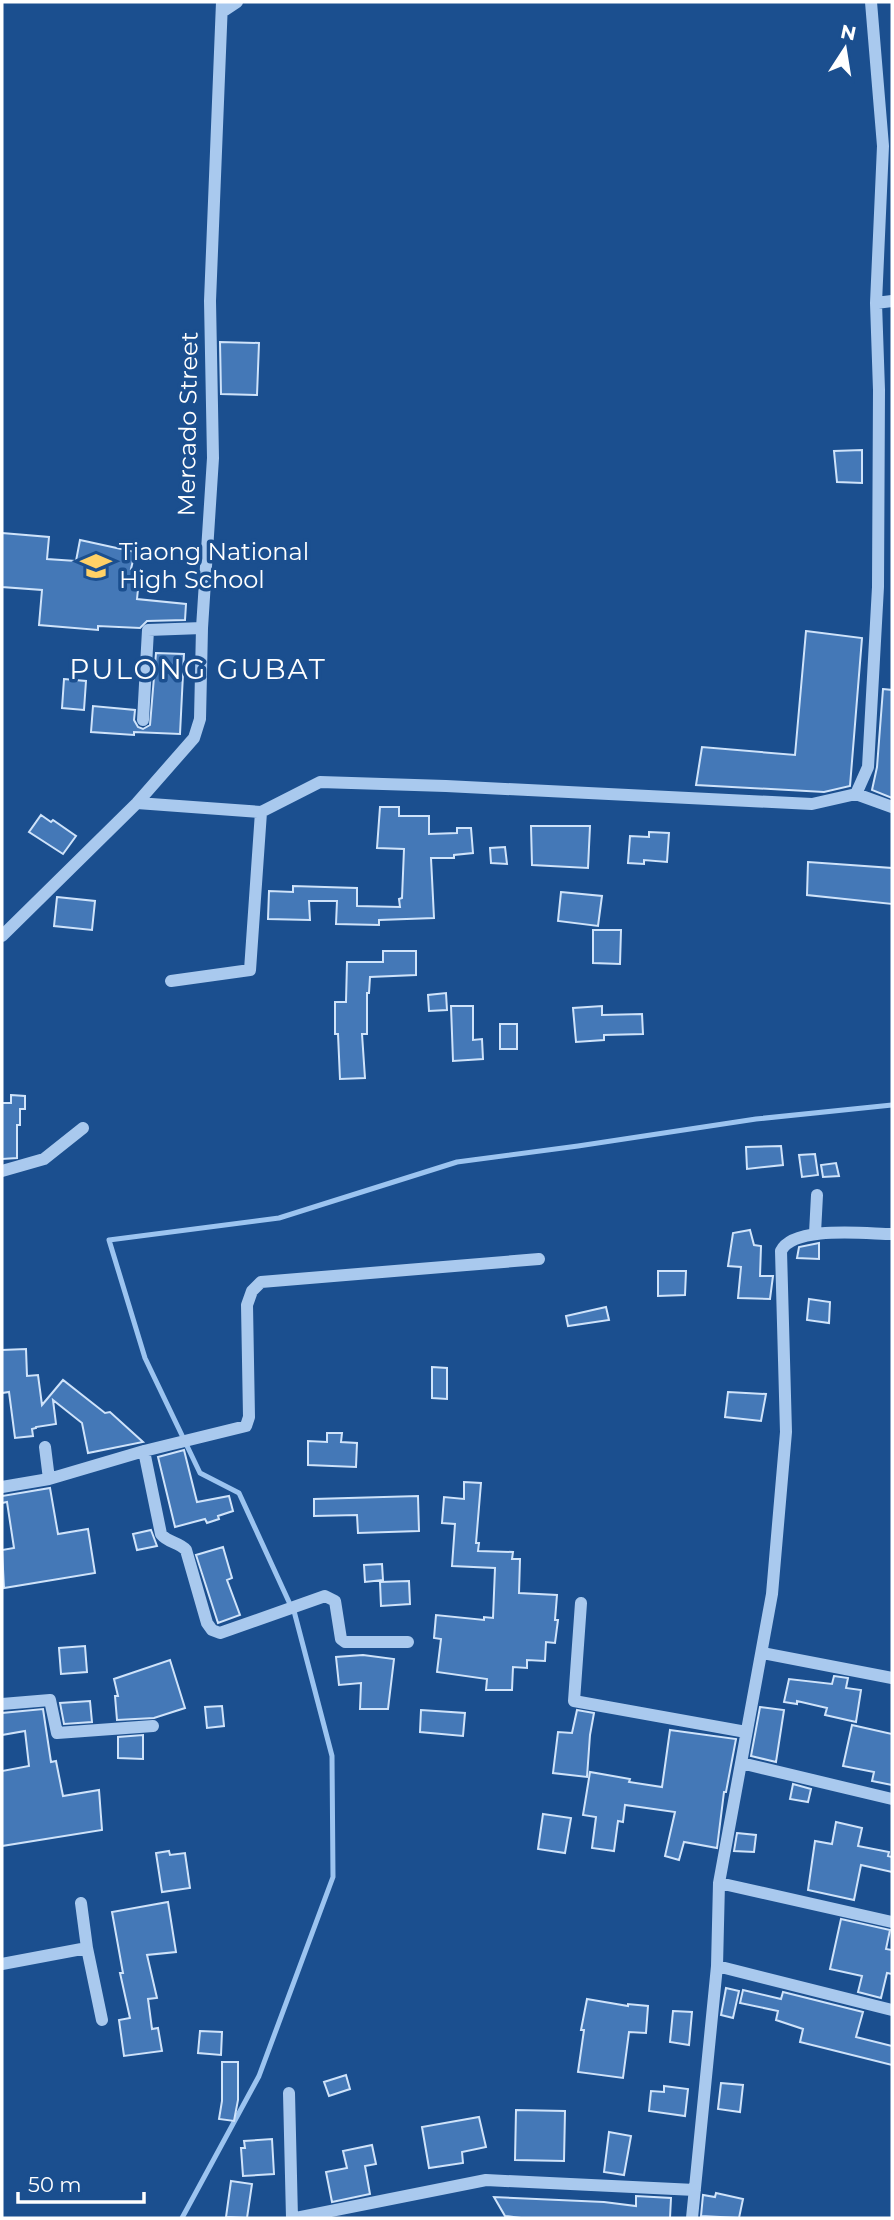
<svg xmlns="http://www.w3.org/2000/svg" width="894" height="2220" font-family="Montserrat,sans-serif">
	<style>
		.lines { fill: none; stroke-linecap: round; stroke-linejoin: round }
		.stream { stroke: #9cc4f0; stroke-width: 5 }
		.building { fill: #4478b7; stroke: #cfe3fa; stroke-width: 2 }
		.minor { stroke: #a9c9ee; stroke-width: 12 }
		.labels { text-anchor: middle; stroke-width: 7; stroke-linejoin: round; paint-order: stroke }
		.street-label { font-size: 24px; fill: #fff; stroke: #1b4f8f }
		.poi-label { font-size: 24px; fill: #fff; stroke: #1b4f8f; text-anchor: start }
		.quarter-label { font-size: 28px; letter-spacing: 2px; fill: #fff; stroke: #1b4f8f }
	</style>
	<rect width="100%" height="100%" fill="#1b4f8f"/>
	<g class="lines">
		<path class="stream" d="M289,1602L239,1493L200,1473L145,1358L109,1240L279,1218L457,1162L578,1146L756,1119L892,1105
			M182,2218L259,2076L333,1877L332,1756L294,1611"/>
	</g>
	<path class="building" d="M220,342L259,343L257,395L221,394Z
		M862,450V483L837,482L834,451Z
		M2,533L49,537L47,559L76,561L80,540L135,552L131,569L140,570L137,599L186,604L185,620L147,621L140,628L98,626V630L39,625L42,590L2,587Z
		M806,631L862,638L850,786L824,792L696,785L702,747L795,755Z
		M156,653L184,654L180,734L134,732V735L91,732L93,706L135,710L134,720L138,727L143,729L150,725Z
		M64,679L86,681L84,710L62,708Z
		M883,689L892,690V798L872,790L877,767Z
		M380,807H399V816H429V834L457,833V828H471L473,853L454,855V858H431L434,918L379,920V925L336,924L337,901H309L310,920L268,919L269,891L293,892V886L357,888V906L400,907L399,899L402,898L404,849L377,848Z
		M41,815L51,822L53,820L76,836L63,854L29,832Z
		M531,826H590L588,868L532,865Z
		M649,832L669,833L667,862L644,860V864L628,863L630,836L649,837Z
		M505,847L507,864L491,863L490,848Z
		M808,862L892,868V904L807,895Z
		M561,892L602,896L598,926L558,921Z
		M57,897L95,901L92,930L54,926Z
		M593,930H621L620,964L593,963Z
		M383,951H416V975L370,977L369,993H367V1034H362L365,1078L340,1079L338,1034H335V1002H346L347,962H383Z
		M446,993L447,1010L429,1011L428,995Z
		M451,1006H473V1040L482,1039L483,1059L453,1061Z
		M602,1006V1015L642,1014L643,1034L604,1035V1040L576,1042L573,1008Z
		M500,1024H517V1049H500Z
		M11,1095L25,1096V1109H20V1125H17V1158L2,1159V1103H11Z
		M781,1146L783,1165L747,1169L746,1147Z
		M815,1154L818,1175L802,1177L799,1155Z
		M836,1163L839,1176L823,1177L821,1165Z
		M750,1230L754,1245L761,1246L760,1276H773L770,1299L738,1298L741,1267L728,1266L733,1233Z
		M819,1243V1259L797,1258L799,1247Z
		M658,1271H686L685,1295L658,1296Z
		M809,1299L830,1302L829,1323L807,1320Z
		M606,1307L609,1320L568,1326L566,1316Z
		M26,1349L27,1376L38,1375L42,1405L63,1380L105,1413L110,1412L143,1442L88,1453L82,1423L53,1400L56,1424L36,1427V1428L32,1429L33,1436L15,1438L9,1392L2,1393V1350Z
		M432,1367L447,1368V1399L432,1398Z
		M728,1392L766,1394L761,1421L725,1417Z
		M327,1433H342L341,1442L357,1443L356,1467L308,1465V1441L327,1442Z
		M184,1450L197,1502L229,1496L233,1511L218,1516L219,1519L207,1523L205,1519L175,1527L158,1457Z
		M464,1482L481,1483L476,1543H479L478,1551L513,1552L512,1559H520L519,1593L557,1595L555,1620H558L555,1643L546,1642L545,1661L527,1660V1668L513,1667L512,1690H486L487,1679L437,1672L441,1639L434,1638L436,1615L484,1620V1617L493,1618L495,1568L452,1566L455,1524L442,1523L444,1497L464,1499Z
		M50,1488L58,1534L88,1529L95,1573L4,1588L2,1550L14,1548L7,1502L2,1503V1496Z
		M418,1496L419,1531L358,1533L357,1515L314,1516V1499Z
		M151,1530L157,1546L137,1550L133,1534Z
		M223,1547L232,1578L227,1580L240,1615L218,1623L196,1555Z
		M382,1564L383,1580L365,1582L364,1565Z
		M409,1581L410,1604L381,1606L380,1582Z
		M85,1646L87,1672L61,1674L59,1648Z
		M363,1655L394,1659L388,1709H360L361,1683L339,1685L336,1657Z
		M170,1660L185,1708L154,1718L117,1720L115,1696H118L114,1679Z
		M834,1676L848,1678L846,1688L861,1690L856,1722L825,1715L827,1708L797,1701V1704L784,1702L789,1679L832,1684Z
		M90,1701L92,1722L64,1724L60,1703Z
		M222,1706L224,1726L207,1728L205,1707Z
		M760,1707L784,1710L776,1762L751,1756Z
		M43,1709L51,1762L56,1761L63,1796L99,1790L102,1830L2,1846V1771L29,1766L25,1731L2,1735V1713Z
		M421,1710L465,1713L463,1736L420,1732Z
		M577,1710L594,1713L590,1735L587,1777L553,1773L558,1732L572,1733Z
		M852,1725L892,1734V1785L872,1781L874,1772L843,1766Z
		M670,1730L736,1739L726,1792H724L717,1848L684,1842L679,1860L665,1856L675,1812L625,1805L623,1822L618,1821L614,1851L592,1848L596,1817L583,1815L590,1772L630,1779L629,1782L662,1787Z
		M143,1735V1759L118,1758V1737Z
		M793,1784L811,1789L808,1802L790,1799Z
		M543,1814L571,1818L565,1853L538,1849Z
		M836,1822L862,1828L858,1846L889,1852L888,1856L892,1857V1872L861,1865L854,1900L808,1890L815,1841L832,1844Z
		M737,1833L756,1835L754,1852L734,1851Z
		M169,1851L170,1855L185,1853L190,1888L162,1892L156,1853Z
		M168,1902L176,1952L147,1955L157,1998L148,1999L152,2029L158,2028L162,2051L124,2056L119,2020L130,2018L120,1973H123L112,1912Z
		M841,1919L890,1930L886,1949L892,1950V1974L887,1973L881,1998L858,1992L862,1976L830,1969Z
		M726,1988L739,1991L733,2018L721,2015Z
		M743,1990L781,1999L783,1992L863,2012L856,2037L892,2046V2065L800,2042L803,2029L776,2020L778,2011L740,2003Z
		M587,1999L628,2006V2004L648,2006L646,2033L629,2032L623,2078L578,2072L584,2030H581Z
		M673,2011L692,2012L689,2045L670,2042Z
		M200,2031L222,2032L221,2055L198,2053Z
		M222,2062H238V2100L234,2121L219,2119L222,2101Z
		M346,2075L350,2089L329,2096L324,2082Z
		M721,2083L743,2085L740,2112L718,2109Z
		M664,2086L688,2089L685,2116L649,2111L651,2091L664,2092Z
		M516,2110L565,2111L564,2161L515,2160Z
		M479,2117L486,2147L462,2152L463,2163L429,2168L422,2127Z
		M609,2132L631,2136L624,2175L604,2172Z
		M272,2139L274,2174L243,2176L241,2148H245L244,2141Z
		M372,2145L376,2164L365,2166L370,2194L332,2202L326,2172L347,2168L343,2151Z
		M231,2181L252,2184L247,2218L226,2217Z
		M716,2193L743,2199L739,2218L701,2216L703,2195L715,2197Z
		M636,2196L671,2198L670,2218H521L505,2216L494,2197L604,2202L636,2206Z"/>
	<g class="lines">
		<path class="minor" d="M222,12L237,2
			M876,303L892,301
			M143,720L148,630L202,628
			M856,794L868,767L878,587L879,390L876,303L883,146L871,2
			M137,803L261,812L320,782L446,786L812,804L856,794L892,807
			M2,936L137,803L194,738L200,719L202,628L213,458L210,301L222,2
			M171,981L250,970L261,812
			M2,1171L44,1159L83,1128
			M815,1233L817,1195
			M45,1447L49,1479
			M144,1451L161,1534C168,1543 179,1542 186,1550L207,1623L212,1630L220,1633L325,1596L335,1601L341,1639L345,1642H408
			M2,1487L49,1479L144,1451L246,1426L249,1417L247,1305L252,1291L261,1282L539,1259
			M581,1603L574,1701L746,1732
			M762,1653L892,1678
			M2,1704L50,1700L57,1733L153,1726
			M741,1763L892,1799
			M719,1883L892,1922
			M87,1948L102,2020
			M2,1964L87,1948L81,1903
			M717,1966L892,2010
			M289,2093L292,2218
			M296,2218L486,2180L695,2190
			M692,2218L717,1966L719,1883L772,1594L786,1432L781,1251C794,1225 867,1234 892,1234"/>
	</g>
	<defs>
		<g id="school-bare" transform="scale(2.415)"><path d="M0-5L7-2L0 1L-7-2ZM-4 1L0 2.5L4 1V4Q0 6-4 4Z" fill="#ffd166" stroke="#1b4f8f" stroke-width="2.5" paint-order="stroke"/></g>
	</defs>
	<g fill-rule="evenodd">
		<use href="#school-bare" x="96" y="566"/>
	</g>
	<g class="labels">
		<g class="street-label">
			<text transform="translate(188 424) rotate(-89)" y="8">Mercado Street</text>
		</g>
		<g class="poi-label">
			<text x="119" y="560">Tiaong National<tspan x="119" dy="28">High School</tspan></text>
		</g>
		<g class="quarter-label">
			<text x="198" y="679">PULONG GUBAT</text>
		</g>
	</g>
	<rect width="894" height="2220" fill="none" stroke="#ffffff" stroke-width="7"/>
	<g transform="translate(845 49) rotate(12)" stroke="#1b4f8f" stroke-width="5" paint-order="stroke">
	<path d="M0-5L12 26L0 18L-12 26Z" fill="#ffffff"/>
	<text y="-10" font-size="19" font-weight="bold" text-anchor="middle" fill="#ffffff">N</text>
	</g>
	<path d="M18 2192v10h126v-10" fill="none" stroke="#ffffff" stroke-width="3.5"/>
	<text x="28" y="2192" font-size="21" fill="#ffffff" stroke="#1b4f8f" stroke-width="5" paint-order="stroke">50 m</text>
</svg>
